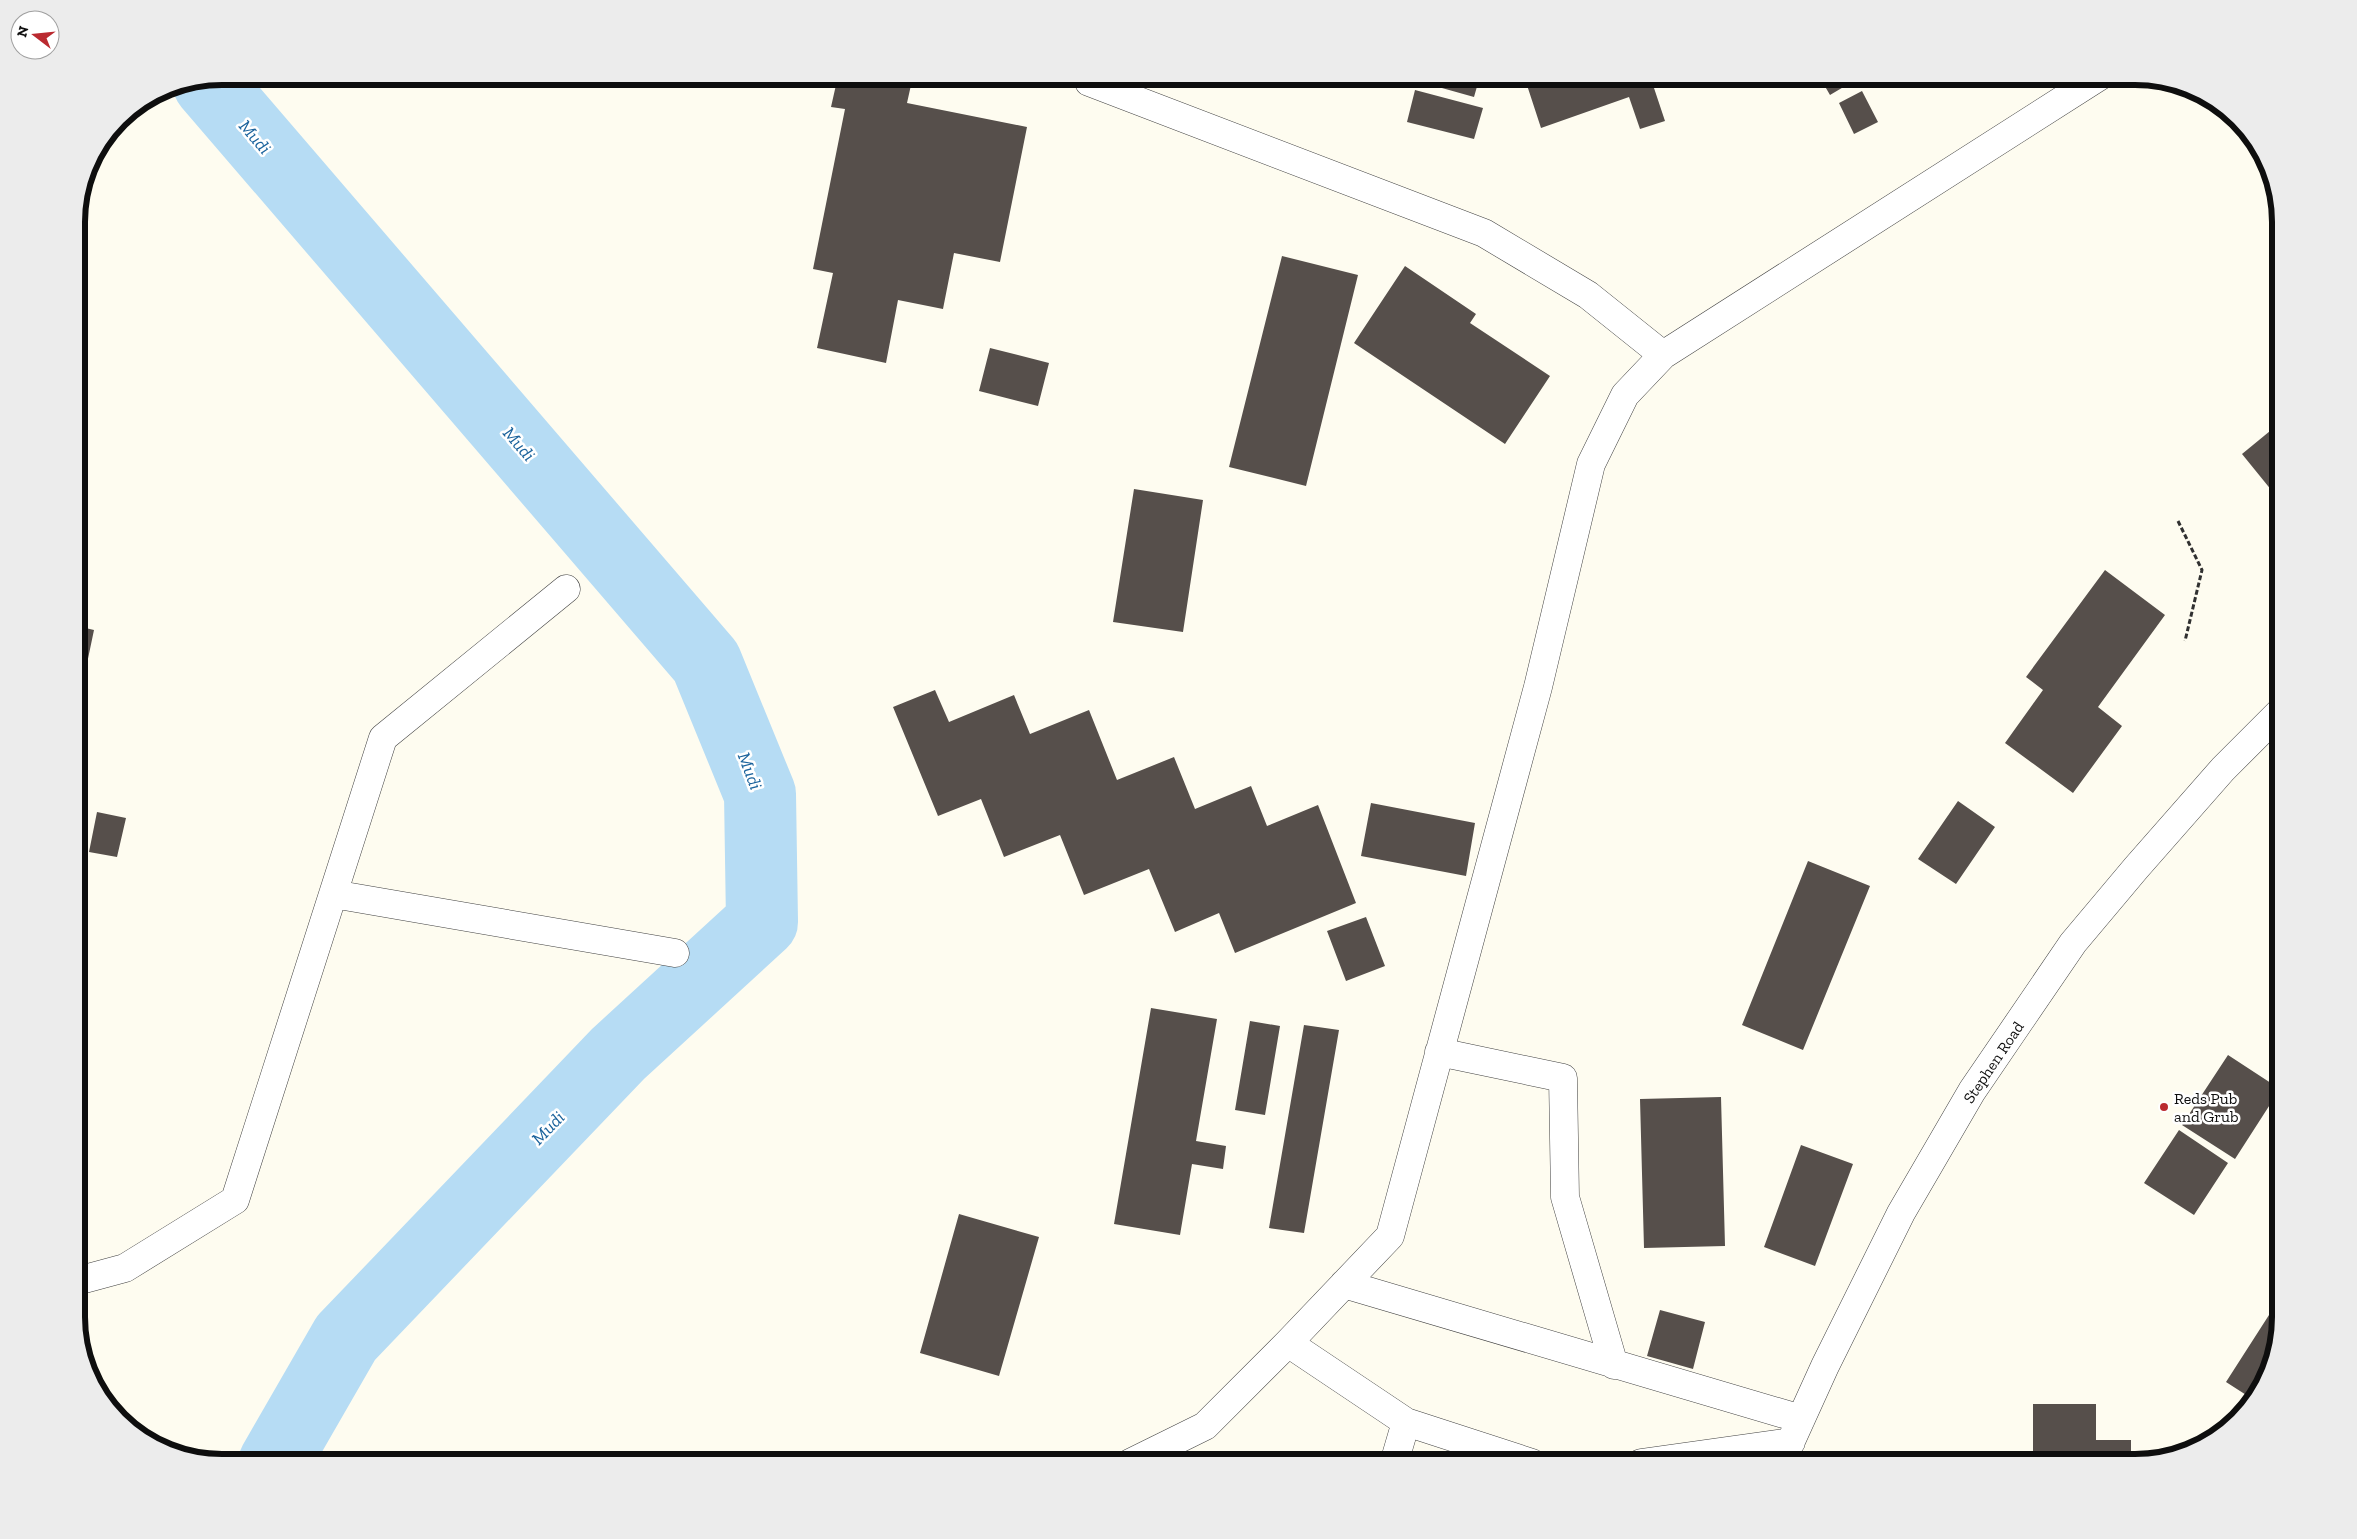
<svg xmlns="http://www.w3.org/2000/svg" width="2357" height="1539" font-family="'Zilla Slab',serif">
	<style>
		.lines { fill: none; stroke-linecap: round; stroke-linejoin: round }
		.river { stroke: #b6dcf4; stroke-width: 72 }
		.building { fill: #564f4b }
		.minor-casing { stroke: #414141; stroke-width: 29 }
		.path { stroke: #303030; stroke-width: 3; stroke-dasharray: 5 2.5; stroke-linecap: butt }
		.minor { stroke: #fff; stroke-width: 28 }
		.poi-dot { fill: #ba2a30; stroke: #fff; stroke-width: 2 }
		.labels { text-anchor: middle; stroke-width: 5; stroke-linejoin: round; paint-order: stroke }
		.street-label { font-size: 16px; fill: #0e0e0e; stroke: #fff }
		.poi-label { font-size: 16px; fill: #0e0e0e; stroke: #fff; text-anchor: start }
		.water-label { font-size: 18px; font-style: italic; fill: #1b639c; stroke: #fff }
		.rim { fill: none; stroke: #0e0e0e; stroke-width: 6 }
	</style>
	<rect width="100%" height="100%" fill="#fefcf0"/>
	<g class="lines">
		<path class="river" d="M209,79V84L706,662L760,794L762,922L618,1054L346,1338L274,1463"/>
	</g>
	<path class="building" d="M838,76H913L907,103L1027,127L1000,262L954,253L943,309L898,300L886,363L817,348L833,273L813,269L845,109L831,107Z
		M1418,76H1480L1474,97L1417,81Z
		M1524,76H1689V77L1654,88L1665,121L1640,129L1629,97L1541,128Z
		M1819,76H1862L1830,95Z
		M1415,90L1483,108L1474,139L1407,122Z
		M1862,91L1878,122L1854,134L1839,103Z
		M1282,256L1358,275L1306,486L1229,467Z
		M1405,266L1476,314L1470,323L1550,376L1505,444L1354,343Z
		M990,348L1049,363L1038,406L979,391Z
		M2281,422V502L2242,454Z
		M1134,489L1203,500L1183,632L1113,622Z
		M2105,570L2165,615L2098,707L2122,726L2073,793L2005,743L2043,690L2026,677Z
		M77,626L94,630L85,673L77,671Z
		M935,690L949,722L1014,695L1030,734L1089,710L1117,780L1174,757L1195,809L1251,786L1267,826L1318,805L1356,903L1235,953L1219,913L1175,932L1149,869L1084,895L1060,835L1004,857L981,799L938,816L893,707Z
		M1958,801L1995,827L1956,884L1918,859Z
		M1371,803L1475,823L1466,876L1361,856Z
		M97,812L126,818L117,857L89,852Z
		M1808,861L1870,886L1803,1050L1742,1025Z
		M1366,917L1385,966L1346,981L1327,931Z
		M1151,1008L1217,1019L1196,1141L1226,1146L1223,1169L1192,1164L1180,1235L1114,1224Z
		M1250,1021L1280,1026L1265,1115L1235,1110Z
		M1304,1025L1339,1030L1304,1233L1269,1228Z
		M2228,1055L2280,1089L2235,1159L2182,1125Z
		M1721,1097L1725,1246L1644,1248L1640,1099Z
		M2179,1130L2228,1163L2194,1215L2144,1183Z
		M1801,1145L1853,1164L1815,1266L1764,1247Z
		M959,1214L1039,1237L999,1376L920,1353Z
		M1660,1310L1705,1322L1693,1369L1647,1356Z
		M2269,1315L2279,1322L2254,1400L2226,1382Z
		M2033,1404H2096V1440H2131V1463H2033Z"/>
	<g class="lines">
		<g class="minor-casing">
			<path id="minor" d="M1089,82L1484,233L1588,295L1663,355
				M333,894L675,953
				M1439,1052L1563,1078L1565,1197L1614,1365
				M77,1281L125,1268L235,1200L383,738L566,589
				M1344,1284L1801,1419
				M1406,1422L1532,1463
				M1130,1463L1205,1426L1288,1343
				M1394,1463L1406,1422L1288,1343L1390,1236L1538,687L1591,464L1625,395L1663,355L2100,76
				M1641,1463L1791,1442
				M1781,1463L1825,1366L1901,1213L1972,1091L2073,943L2136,868L2223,769L2281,711"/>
		</g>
		<path class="path" d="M2178,521L2202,570L2185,641"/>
		<use href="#minor" class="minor"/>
	</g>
	<circle class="poi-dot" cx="2164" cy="1107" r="5"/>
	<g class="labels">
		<g class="street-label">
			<text transform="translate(1993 1062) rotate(-56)" y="6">Stephen Road</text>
		</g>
		<g class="poi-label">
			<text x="2174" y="1104">Reds Pub<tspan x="2174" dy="18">and Grub</tspan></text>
		</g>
		<g class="water-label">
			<text transform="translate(255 137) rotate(49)" y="6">Mudi</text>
			<text transform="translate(519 444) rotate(49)" y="6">Mudi</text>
			<text transform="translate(750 771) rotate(69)" y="6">Mudi</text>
			<text transform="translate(548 1128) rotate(-46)" y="6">Mudi</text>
		</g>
	</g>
	<path d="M0 0H2357V1539H0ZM222 85H2135A137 137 0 0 1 2272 222V1317A137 137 0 0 1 2135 1454H222A137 137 0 0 1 85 1317V222A137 137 0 0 1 222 85Z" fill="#ececec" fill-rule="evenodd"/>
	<path class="rim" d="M222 85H2135A137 137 0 0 1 2272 222V1317A137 137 0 0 1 2135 1454H222A137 137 0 0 1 85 1317V222A137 137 0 0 1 222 85Z"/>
	<g transform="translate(35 35) rotate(286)"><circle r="24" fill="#ffffff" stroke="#9f9f9f"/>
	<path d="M0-4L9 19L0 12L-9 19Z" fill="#ba2a30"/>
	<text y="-8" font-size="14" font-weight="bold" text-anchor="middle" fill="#0e0e0e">N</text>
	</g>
</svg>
